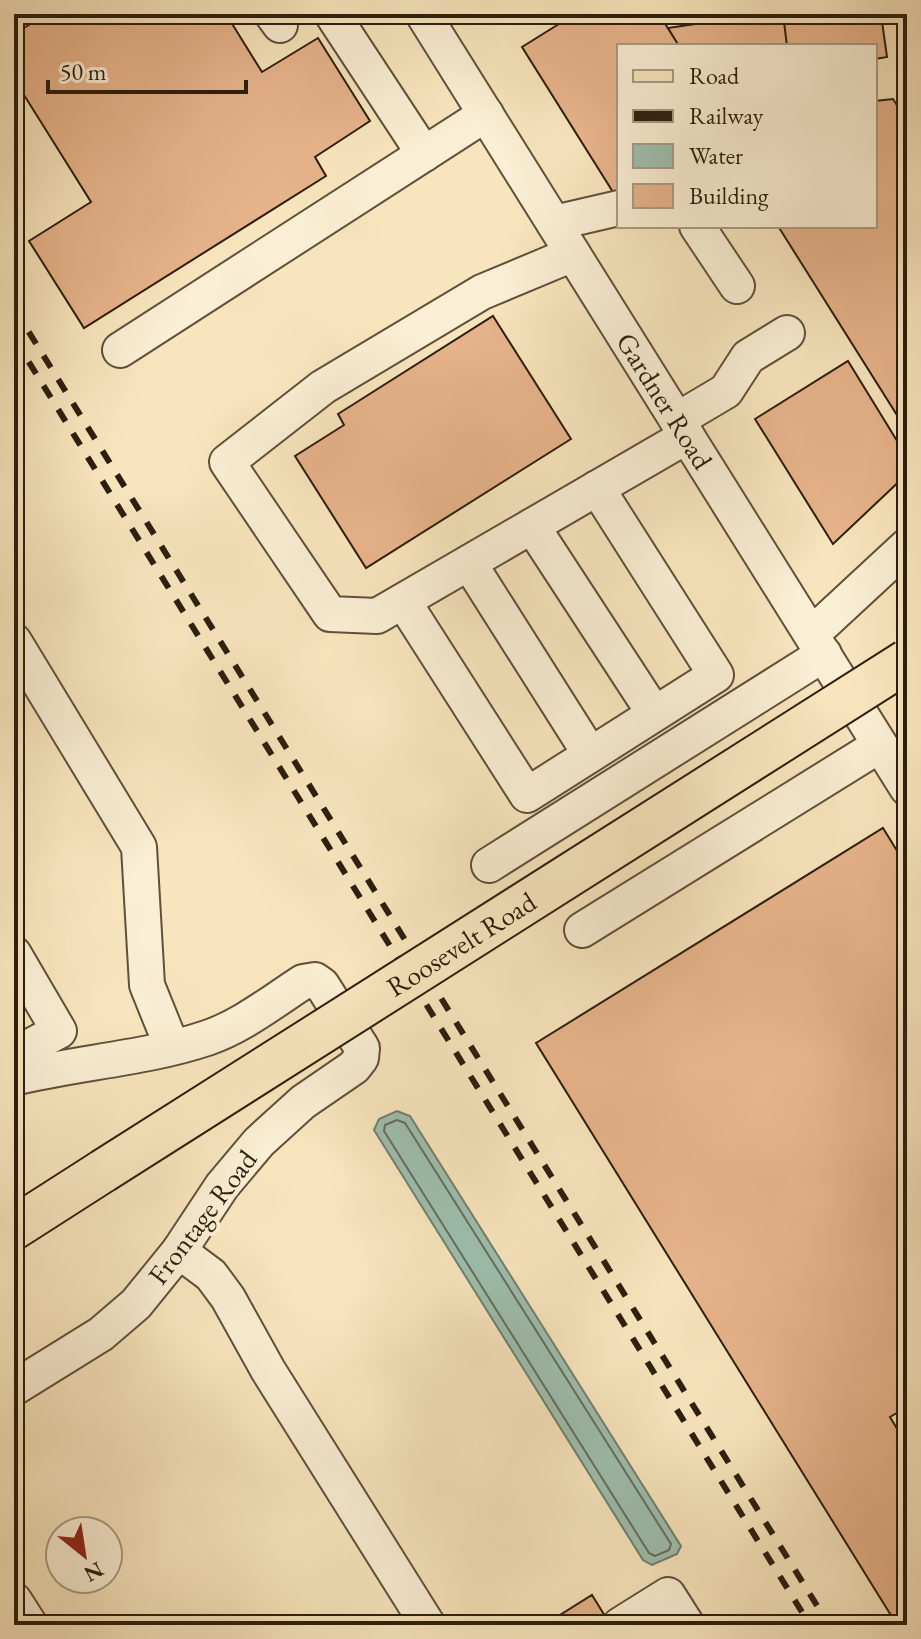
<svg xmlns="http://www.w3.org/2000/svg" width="921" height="1639" font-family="'EB Garamond',serif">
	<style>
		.water { fill: #9dbfaf; stroke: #707f6f; stroke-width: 2 }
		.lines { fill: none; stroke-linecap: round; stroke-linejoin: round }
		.shore { stroke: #646e5e; stroke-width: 2 }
		.building { fill: #e7b38b; stroke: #2c1e0e; stroke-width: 2 }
		.minor-casing { stroke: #5f503a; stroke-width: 38 }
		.major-casing { stroke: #2c1e0e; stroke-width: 46 }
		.path { stroke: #2c1e0e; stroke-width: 5; stroke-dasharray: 6 4; stroke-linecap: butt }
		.minor { stroke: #faeed4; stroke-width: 34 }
		.major { stroke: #f8e5bd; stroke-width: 42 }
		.rail { stroke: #2c1e0e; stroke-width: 6; stroke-dasharray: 14 14; stroke-linecap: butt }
		.major-bridge-casing { stroke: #2c1e0e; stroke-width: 46; stroke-linecap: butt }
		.major-bridge { stroke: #f8e5bd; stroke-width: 42 }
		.labels { text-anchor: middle; stroke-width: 8; stroke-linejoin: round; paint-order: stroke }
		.street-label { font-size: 28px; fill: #2c1e0e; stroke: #faeed4 }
	</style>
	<rect width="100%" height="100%" fill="#f8e5bd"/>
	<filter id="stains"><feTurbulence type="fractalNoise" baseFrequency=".0025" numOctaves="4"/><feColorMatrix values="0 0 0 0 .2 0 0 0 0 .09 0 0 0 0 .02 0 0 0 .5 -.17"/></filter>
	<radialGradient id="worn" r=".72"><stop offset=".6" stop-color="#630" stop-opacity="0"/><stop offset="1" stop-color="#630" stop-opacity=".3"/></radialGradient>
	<path class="water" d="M397,1111L410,1116L681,1546L677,1554L652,1565L643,1560L374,1130L379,1119Z"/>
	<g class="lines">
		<path class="shore" d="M397,1120L405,1123L671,1544L669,1550L655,1556L649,1553L384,1131L385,1125Z"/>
	</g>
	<path class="building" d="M47,14H226L262,72L318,38L370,121L315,157L326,176L84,328L29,241L91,202L14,79V34Z
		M575,14H659L679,46H619L618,200L522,47Z
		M763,14H783L787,46H679L668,28Z
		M783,14H881L887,57L875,59V46H787Z
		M893,99L907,121V431L778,226H875V101Z
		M493,316L571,439L366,568L295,456L344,425L338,414Z
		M848,361L907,457V474L833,544L755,419Z
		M883,828L907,867V1407L890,1417L907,1445V1625H897L536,1043Z
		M592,1595L605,1616L591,1625H556L552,1620Z"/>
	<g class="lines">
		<g class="minor-casing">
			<g id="minor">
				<path d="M272,14L280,25"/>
				<path d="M332,14L424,154"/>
				<path id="s1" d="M423,14L907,788"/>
				<path d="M554,223L619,208"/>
				<path d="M697,226L737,286"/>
				<path d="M573,254L482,292L323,387L227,462L330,614L377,616L687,436"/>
				<path d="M120,350L486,114"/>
				<path d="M677,420L726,391L748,357L787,333"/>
				<path d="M532,526L654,713"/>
				<path d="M469,563L590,754"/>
				<path d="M403,601L527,795L716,675L597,488"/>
				<path d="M812,634L907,546"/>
				<path d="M14,641L139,847L147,985L172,1047"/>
				<path d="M489,865L824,654"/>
				<path d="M582,930L880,745"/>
				<path d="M14,954L59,1031L14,1055"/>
				<path d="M14,1078C78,1062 144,1059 207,1038C242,1026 272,1002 303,982L315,980L322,985L362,1048L361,1058L354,1067L303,1102L259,1142L222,1186L179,1251L136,1304L101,1334L14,1388"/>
				<path d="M179,1251L211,1275L228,1298L268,1370L428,1625"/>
				<path d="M14,1600L30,1625"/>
				<path d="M620,1625L668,1595L687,1625"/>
			</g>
		</g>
		<g class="major-casing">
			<path id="major" d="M14,1228L103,1171"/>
		</g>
		<path class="path" d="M66,1623L67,1625"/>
		<use href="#minor" class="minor"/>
		<use href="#major" class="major"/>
		<path class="rail" d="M14,308L829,1625
			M14,338L810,1625"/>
		<g class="major-bridge-casing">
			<g id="major-bridge">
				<path id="s2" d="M103,1171L907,661"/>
			</g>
		</g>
		<use href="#major-bridge" class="major-bridge"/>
	</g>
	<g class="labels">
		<g class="street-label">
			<text dy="10" stroke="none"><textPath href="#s1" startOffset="456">Gardner Road</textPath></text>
			<text dy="10" stroke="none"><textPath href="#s2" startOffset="424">Roosevelt Road</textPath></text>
			<text transform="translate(202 1217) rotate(-53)" y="10">Frontage Road</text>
		</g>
	</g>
	<rect width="921" height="1639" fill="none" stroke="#f8e5bd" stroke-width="48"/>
	<rect x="16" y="16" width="889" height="1607" fill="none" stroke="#2c1e0e" stroke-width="4"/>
	<rect x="24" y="24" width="873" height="1591" fill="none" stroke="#2c1e0e" stroke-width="2"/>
	<rect x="617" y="44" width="260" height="184" fill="#faeed4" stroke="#a89b85" stroke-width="2"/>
	<rect x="633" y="70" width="40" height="12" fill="#f8e5bd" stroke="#a89b85" stroke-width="2"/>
	<text x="689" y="84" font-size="24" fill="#2c1e0e">Road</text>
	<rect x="633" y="110" width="40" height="12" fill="#2c1e0e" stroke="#a89b85" stroke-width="2"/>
	<text x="689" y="124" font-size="24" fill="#2c1e0e">Railway</text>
	<rect x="633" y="144" width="40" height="24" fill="#9dbfaf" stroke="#a89b85" stroke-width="2"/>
	<text x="689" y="164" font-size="24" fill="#2c1e0e">Water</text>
	<rect x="633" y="184" width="40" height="24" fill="#e7b38b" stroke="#a89b85" stroke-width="2"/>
	<text x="689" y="204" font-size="24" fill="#2c1e0e">Building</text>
	<g transform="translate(84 1555) rotate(150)"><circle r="38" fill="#faeed4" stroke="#a89b85" stroke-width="2"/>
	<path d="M0-6L14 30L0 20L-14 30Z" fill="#8f2418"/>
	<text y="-12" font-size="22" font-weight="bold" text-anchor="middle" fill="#2c1e0e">N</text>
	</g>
	<path d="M48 80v12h198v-12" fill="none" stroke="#2c1e0e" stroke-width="4"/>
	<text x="60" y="80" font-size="24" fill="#2c1e0e" stroke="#faeed4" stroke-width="6" paint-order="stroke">50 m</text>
	<rect width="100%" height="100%" filter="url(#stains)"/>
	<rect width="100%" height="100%" fill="url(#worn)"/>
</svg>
